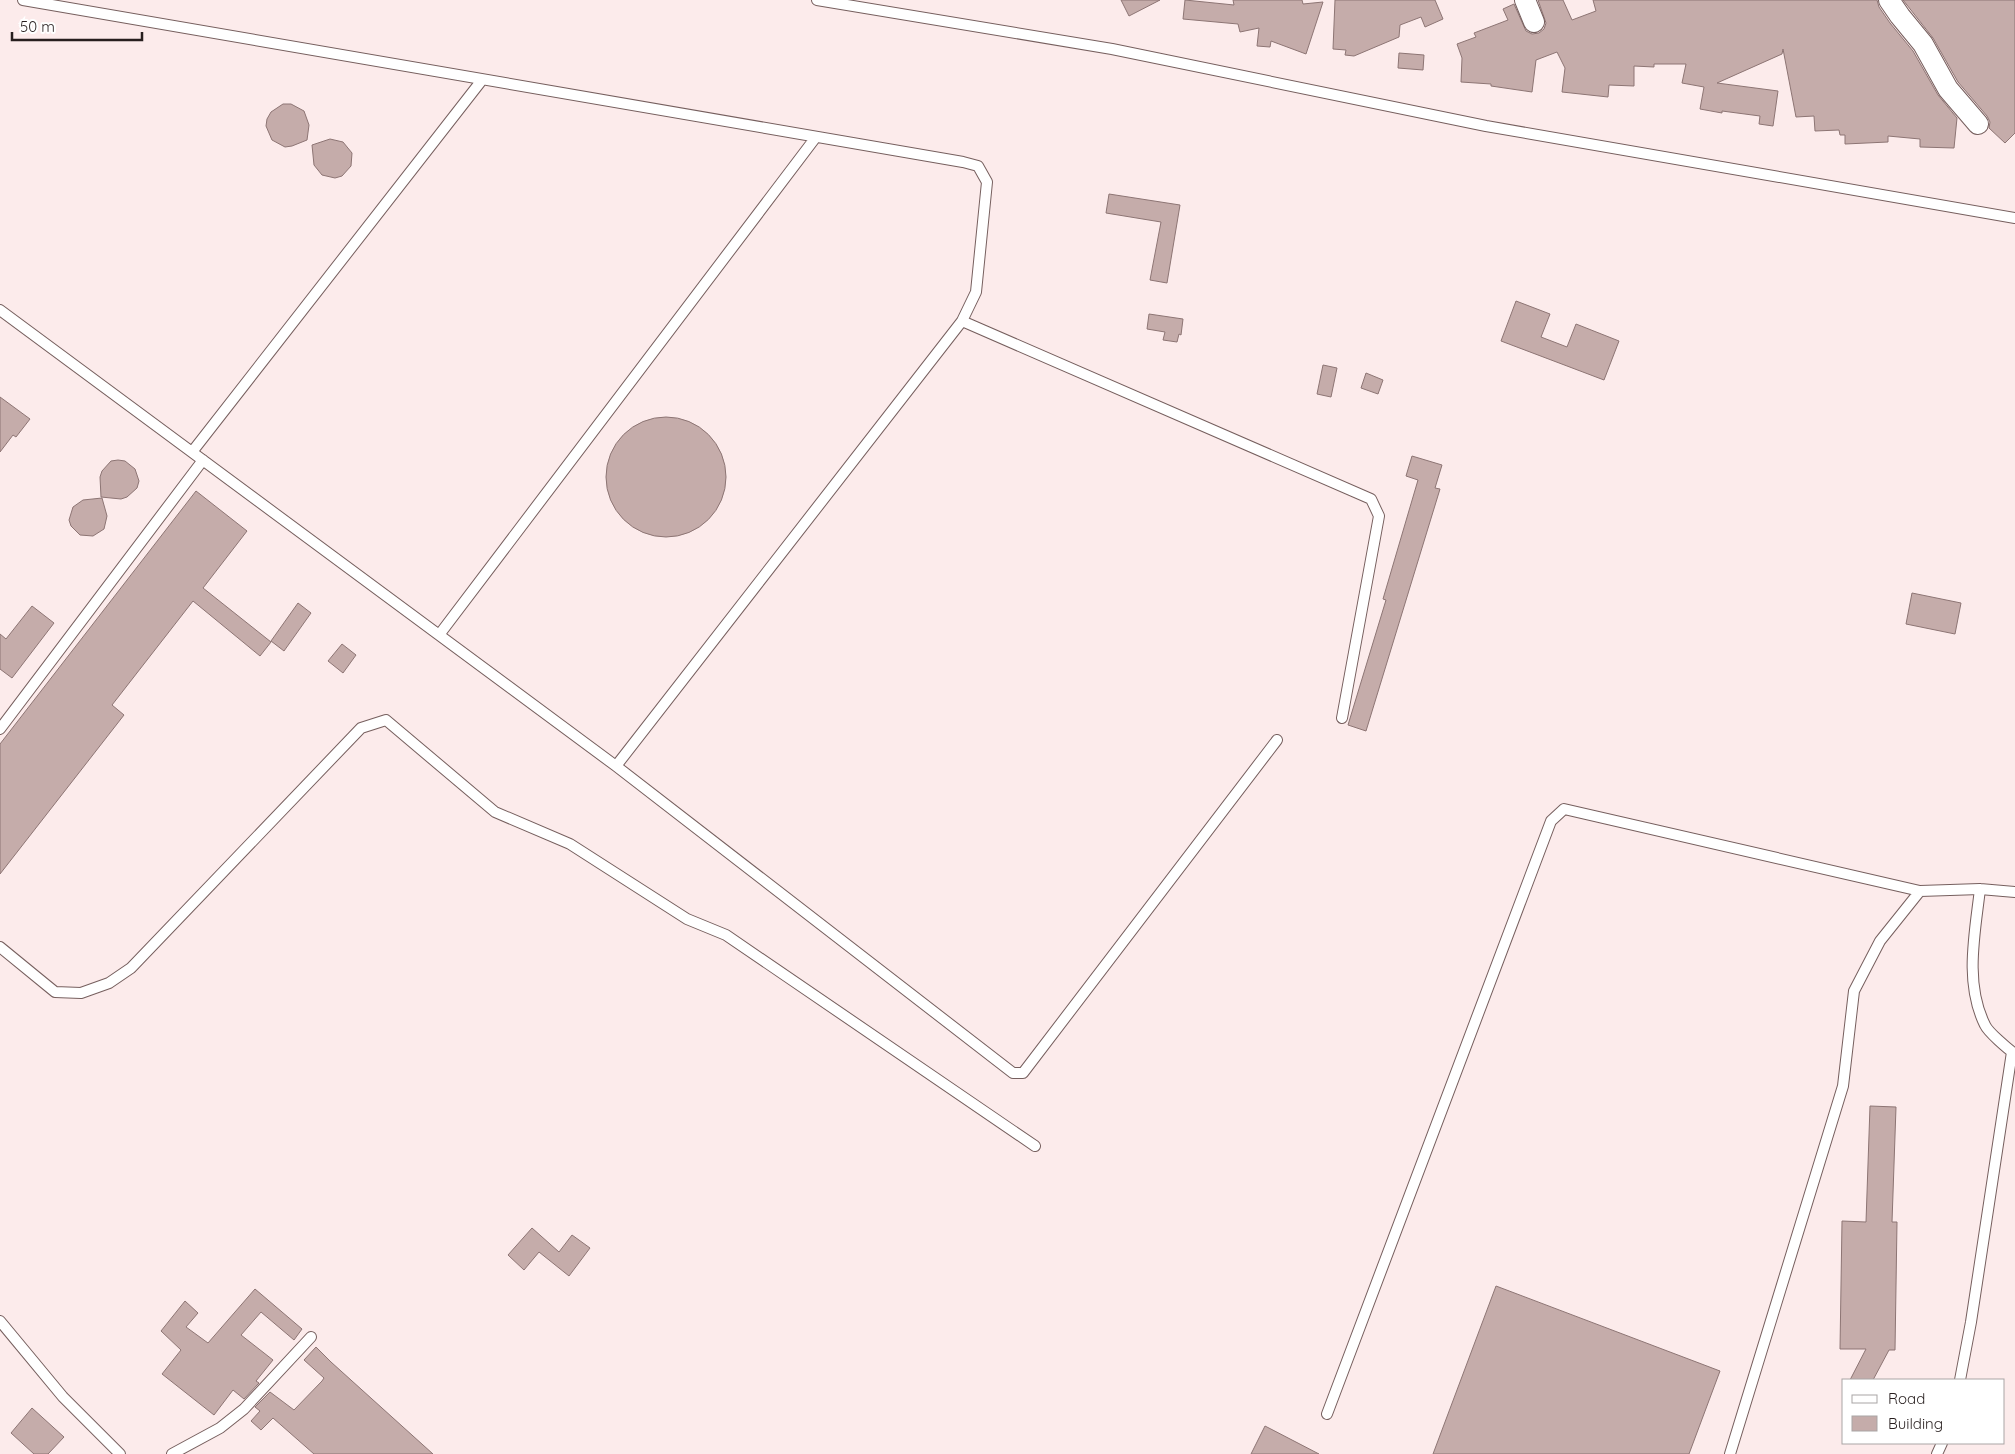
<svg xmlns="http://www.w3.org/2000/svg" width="2015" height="1454" font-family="Quicksand,sans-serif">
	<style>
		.building { fill: #c5acaa; stroke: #8d7574 }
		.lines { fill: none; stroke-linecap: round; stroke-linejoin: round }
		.service-casing { stroke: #765f5e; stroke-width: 12 }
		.minor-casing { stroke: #765f5e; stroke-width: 22 }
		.service { stroke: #fff; stroke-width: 10 }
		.minor { stroke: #fff; stroke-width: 20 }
	</style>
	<rect width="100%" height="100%" fill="#fcebeb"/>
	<path class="building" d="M1121,0H1160L1129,16Z
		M1185,0L1234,5L1233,0H1302L1303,4L1323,2L1306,54L1271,41L1270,47L1257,46L1259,28L1240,32L1238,24L1183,19Z
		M1335,0H1435L1443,19L1425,27L1421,17L1400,25L1399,37L1354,56L1345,55L1346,50L1333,49Z
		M1538,0H1563L1572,20L1596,11L1593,0H1877L1879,7L1890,23L1913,51L1938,95L1957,118L1954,148L1920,147V139L1888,136V142L1845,144V135H1840L1839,130L1815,131L1814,116L1796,117L1783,49L1782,54L1717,83L1778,91L1773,126L1759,124L1760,116L1722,111V113L1700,109L1704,87L1682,83L1686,64H1654V67L1634,66V86L1609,85L1608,97L1562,92L1565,68L1557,52L1536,60L1532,92L1491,86V84L1461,82L1462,58L1457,44L1476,37L1474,33L1508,20L1503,9L1514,4L1526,31L1532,34L1539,33L1544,29L1546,23Z
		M1903,0H2015V133L2005,143L1989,128L1990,122L1987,116L1958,82L1933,38Z
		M1399,53L1424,55L1423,70L1398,68Z
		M283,104H291L304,111L309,125L307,140L292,146L285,147L272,140L266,126L267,119L271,112Z
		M330,139L343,142L352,153L351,166L342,176L335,178L322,175L314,165L312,145Z
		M1109,194L1180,205L1167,283L1150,280L1161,222L1106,213Z
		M1516,301L1550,314L1541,337L1567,347L1576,324L1619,341L1604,380L1501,341Z
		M1149,314L1183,319L1181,335L1179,334L1177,342L1163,340L1165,332L1147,329Z
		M1323,365L1337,368L1331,397L1317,394Z
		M1366,373L1383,380L1378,394L1361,388Z
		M0,397L30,419L16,437L13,435L0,452Z
		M606 477a60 60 0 1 1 120 0a60 60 0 1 1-120 0Z
		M1412,456L1442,465L1435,488L1440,489L1366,731L1348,725L1386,600L1383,599L1418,480L1406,476Z
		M118,460L125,461L135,469L139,481L137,488L127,497L121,499L101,497L100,477L102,471L111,461Z
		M196,491L247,531L203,588L271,642L260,656L193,601L112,705L124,715L0,874V744Z
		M102,498L107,516L104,529L93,536L80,535L71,526L69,520L73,507L83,500Z
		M1912,593L1961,603L1955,634L1906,624Z
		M298,603L311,613L284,651L271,641Z
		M32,606L54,623L12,678L0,669V634L6,639Z
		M342,644L356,655L343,673L328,661Z
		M1870,1106L1896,1107L1892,1222H1897L1895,1350H1889L1873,1380H1850L1866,1349H1840L1842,1221L1866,1222Z
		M532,1228L559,1252L572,1235L590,1248L569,1276L539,1252L524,1270L508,1255Z
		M1496,1286L1720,1371L1689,1454H1433Z
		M255,1289L302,1329L294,1340L261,1312L241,1335L273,1360L256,1381L259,1383L244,1399L233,1390L214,1415L162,1374L181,1350L161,1331L185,1301L198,1313L186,1327L208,1343Z
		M316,1347L331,1362L433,1454H314L273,1418L261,1430L251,1421L260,1411L255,1407L270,1392L294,1410L322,1381L324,1378L304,1360Z
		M32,1408L64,1437L48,1454H34L11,1433Z
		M1265,1426L1319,1454H1251Z"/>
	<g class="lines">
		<g class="service-casing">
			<path id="service" d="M23,0L963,162L978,166L987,182L976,292L962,321L616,766
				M817,0L1112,49L1486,126L2015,218
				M0,310L616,766L1013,1073H1023L1277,740
				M962,321L1371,499L1379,516L1342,718
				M192,452L482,80
				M439,635L816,137
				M0,729L203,460
				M1980,889C1975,933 1964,983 1985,1025C1988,1032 2008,1049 2015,1054
				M0,947L55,992L81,993L109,983L131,968L361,728L386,720L495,812L570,844L687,919L726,935L1035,1146
				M0,1321L63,1397L120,1454
				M1960,1380L1971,1322L2012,1052
				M1327,1414L1551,821L1564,809L1920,891
				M172,1454L220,1428L244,1409L311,1337
				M1730,1454L1843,1086L1854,991L1880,941L1920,891L1980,889L2015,892
				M1937,1454L1942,1443"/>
		</g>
		<g class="minor-casing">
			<path id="minor" d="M1525,0L1534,22
				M1889,0L1900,16L1923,44L1948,89L1978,124"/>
		</g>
		<use href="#service" class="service"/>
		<use href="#minor" class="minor"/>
	</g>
	<rect x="1842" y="1379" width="162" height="65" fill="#ffffff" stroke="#a9a5a5"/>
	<rect x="1852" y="1395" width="25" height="8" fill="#ffffff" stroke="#a9a5a5"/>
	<text x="1888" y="1404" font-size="15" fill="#271e1e">Road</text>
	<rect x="1852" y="1416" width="25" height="15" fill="#c5acaa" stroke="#a9a5a5"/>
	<text x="1888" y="1429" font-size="15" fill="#271e1e">Building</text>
	<path d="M12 32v8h130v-8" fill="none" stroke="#271e1e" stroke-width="2.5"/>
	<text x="20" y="32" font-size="15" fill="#271e1e" stroke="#ffffff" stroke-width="4" paint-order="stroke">50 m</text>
</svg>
